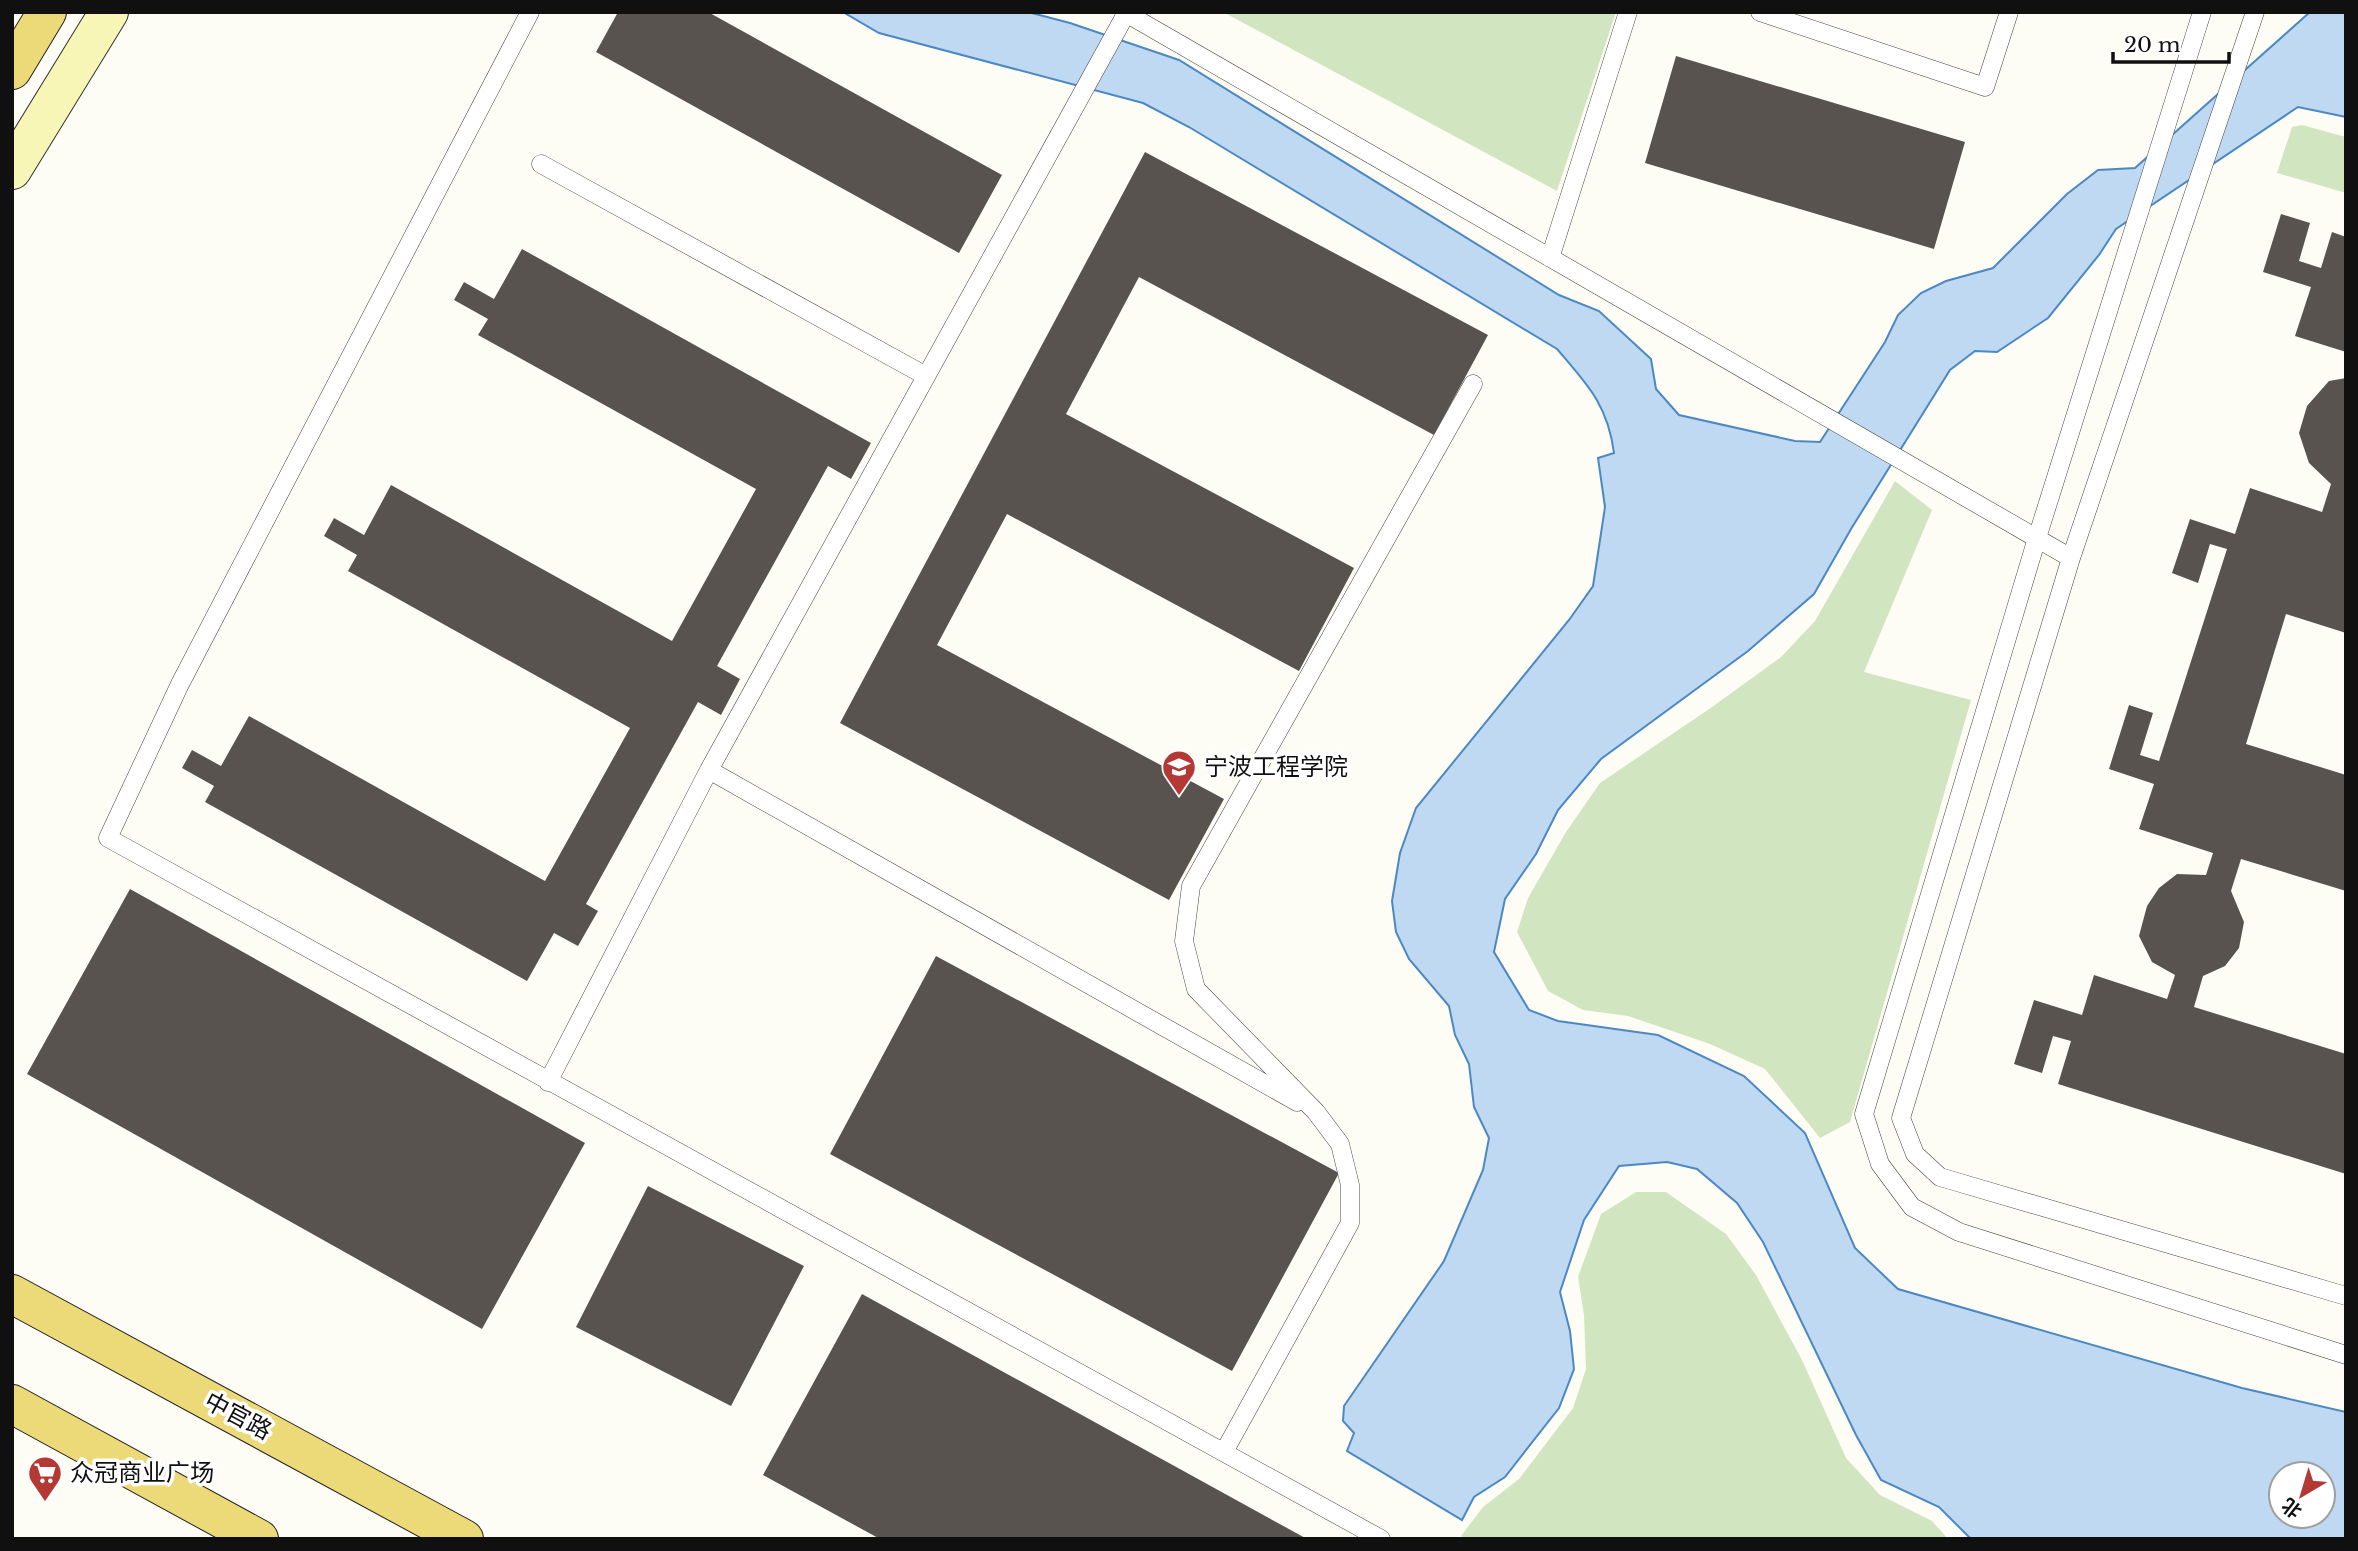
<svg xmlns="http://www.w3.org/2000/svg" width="2358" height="1551" font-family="'Libre Baskerville','Noto Sans SC',serif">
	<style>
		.green { fill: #d1e6c0 }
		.water { fill: #bed9f1; stroke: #4c88c1; stroke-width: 2; fill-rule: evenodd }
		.building { fill: #58534e }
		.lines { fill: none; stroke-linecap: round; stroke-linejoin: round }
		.lane-casing { stroke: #434343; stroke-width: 19 }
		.secondary-casing { stroke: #323232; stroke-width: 40 }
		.primary-casing { stroke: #212121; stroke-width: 40 }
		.lane { stroke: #fff; stroke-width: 18 }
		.secondary { stroke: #f7f6b6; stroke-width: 38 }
		.primary { stroke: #ecd977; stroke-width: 38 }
		.labels { text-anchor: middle; stroke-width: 7; stroke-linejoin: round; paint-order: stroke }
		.poi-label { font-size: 24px; fill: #101010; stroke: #fff; text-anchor: start }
		.street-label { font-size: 24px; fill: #101010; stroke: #fff }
	</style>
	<rect width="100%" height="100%" fill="#fefdf5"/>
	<path class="green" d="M1223,12H1616L1557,191Z
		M2302,125L2346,137V193L2277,173L2292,127Z
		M1895,481L1932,510L1864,672L1971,700L1850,1122L1820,1138L1765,1069L1710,1044L1628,1016L1583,1010L1548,991L1517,932L1528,898L1566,832L1600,783L1712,707L1781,657L1815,621Z
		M1636,1192H1666L1726,1234L1756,1275L1802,1360L1846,1458L1880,1495L1932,1521L1948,1539H1467L1461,1536L1483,1507L1519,1479L1573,1408L1586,1369L1584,1315L1578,1277L1601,1214Z"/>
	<path class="water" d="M843,12H1028L1070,23L1179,60L1559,295L1599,311L1651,359L1656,389L1679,415L1795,441L1820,442L1885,342L1898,315L1921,293L1946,281L1993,268L2067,194L2098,170L2135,168L2310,12H2346V117L2298,107L2116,229L2099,255L2048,318L1997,352L1975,351L1950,370L1851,529L1814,594L1748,651L1601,759L1558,810L1536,854L1505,899L1494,952L1529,1010L1558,1021L1658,1035L1744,1076L1805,1133L1855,1248L1898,1289L2242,1388L2346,1412V1539H1971L1939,1507L1881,1480L1856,1435L1763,1242L1737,1203L1697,1169L1667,1162L1619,1166L1584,1220L1560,1292L1570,1331L1574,1369L1559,1408L1505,1477L1474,1497L1462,1520L1347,1451L1354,1433L1343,1421L1344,1406L1444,1261L1483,1170L1489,1138L1474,1107L1469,1064L1455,1035L1449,1006L1409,959L1396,932L1392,901L1400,853L1416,808L1569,620L1593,586L1605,507L1598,458L1614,453C1608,405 1587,384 1557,349L1189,127L1143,103L879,33ZM2281,1474H2323V1516H2281Z"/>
	<path class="building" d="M618,12H708L1002,175L959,253L596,52Z
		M1676,56L1965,142L1934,249L1645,163Z
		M1145,152L1488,335L1434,435L1139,277L1066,414L1354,568L1299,671L1007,514L937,645L1224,799L1169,900L840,723Z
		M2281,214L2310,223L2299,261L2321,268L2332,232L2346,237V352L2295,336L2311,287L2263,272Z
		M522,249L871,443L851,479L828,466L717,666L740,679L721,715L698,702L586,904L598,911L578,946L554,933L527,981L205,802L214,786L182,768L192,750L221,766L249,716L545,881L630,728L348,571L357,555L324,536L334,518L364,535L391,485L672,641L756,489L478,335L488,319L454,300L464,282L494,299Z
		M2346,378V633L2286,614L2246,744L2346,775V891L2241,859L2231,891L2244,922L2239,948L2225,966L2203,976L2194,1007L2346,1054V1174L2058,1084L2071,1041L2053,1036L2042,1073L2014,1064L2034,1000L2082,1015L2094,975L2167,999L2175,975L2152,962L2139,936L2147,906L2159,888L2177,874L2206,875L2213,853L2139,829L2154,784L2109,769L2129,705L2153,713L2140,755L2159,761L2227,549L2210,544L2198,583L2172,573L2190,519L2235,534L2250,488L2322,512L2331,484L2309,463L2299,433L2307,406L2329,381Z
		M130,889L585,1143L482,1329L27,1074Z
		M936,956L1339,1173L1232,1371L830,1154Z
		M648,1186L804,1266L731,1406L576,1327Z
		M862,1294L1307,1539H880L763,1475Z"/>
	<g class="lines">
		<g class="lane-casing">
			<path id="lane" d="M530,12L180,684L108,838L1381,1539
				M1124,12L2071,558
				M1760,12L1985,87L2009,12
				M2202,12L2037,538L1864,1114L1880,1164L1912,1207L1959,1232L2346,1355
				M2255,12L2071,558L1901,1118L1915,1154L1940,1177L2346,1296
				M541,164L926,376
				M1550,258L1628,12
				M709,770L1297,1102
				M548,1082L709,770L1127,12
				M1224,1452L1350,1223V1185L1340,1144L1316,1112L1196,989L1184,941L1191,886L1473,384"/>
		</g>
		<g class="secondary-casing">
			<path id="secondary" d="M12,170L109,12"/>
		</g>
		<g class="primary-casing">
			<path id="primary" d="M12,70L47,12
				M12,1294L464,1539
				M12,1404L259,1539"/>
		</g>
		<use href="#lane" class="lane"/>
		<use href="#secondary" class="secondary"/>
		<use href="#primary" class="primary"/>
	</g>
	<defs>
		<g id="university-pin" transform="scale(1.75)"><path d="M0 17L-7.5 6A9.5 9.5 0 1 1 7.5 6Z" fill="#b43935" stroke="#fff"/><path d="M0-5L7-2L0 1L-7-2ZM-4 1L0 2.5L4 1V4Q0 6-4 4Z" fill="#fff"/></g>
		<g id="supermarket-pin" transform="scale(1.75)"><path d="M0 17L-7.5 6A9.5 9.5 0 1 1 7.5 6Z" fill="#b43935" stroke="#fff"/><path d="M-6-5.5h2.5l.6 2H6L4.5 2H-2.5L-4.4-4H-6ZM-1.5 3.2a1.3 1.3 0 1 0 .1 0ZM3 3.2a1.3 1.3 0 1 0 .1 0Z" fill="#fff"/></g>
	</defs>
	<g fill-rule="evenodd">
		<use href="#university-pin" x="1179" y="767"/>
		<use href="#supermarket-pin" x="45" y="1473"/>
	</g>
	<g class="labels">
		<g class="poi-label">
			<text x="1204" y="775">宁波工程学院</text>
			<text x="70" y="1481">众冠商业广场</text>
		</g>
		<g class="street-label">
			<text transform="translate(238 1416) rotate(28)" y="8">中官路</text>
		</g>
	</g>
	<rect width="2358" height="1551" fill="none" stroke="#101010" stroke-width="28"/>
	<g transform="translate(2302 1495) rotate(218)"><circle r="33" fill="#ffffff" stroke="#9f9f9f" stroke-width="2"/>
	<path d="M0-5L12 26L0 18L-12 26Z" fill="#b43935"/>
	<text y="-10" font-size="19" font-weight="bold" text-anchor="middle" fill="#101010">北</text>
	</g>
	<path d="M2113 52v10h116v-10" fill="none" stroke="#101010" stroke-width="3.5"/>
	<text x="2124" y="52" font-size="21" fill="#101010" stroke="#ffffff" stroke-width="5" paint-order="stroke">20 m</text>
</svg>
